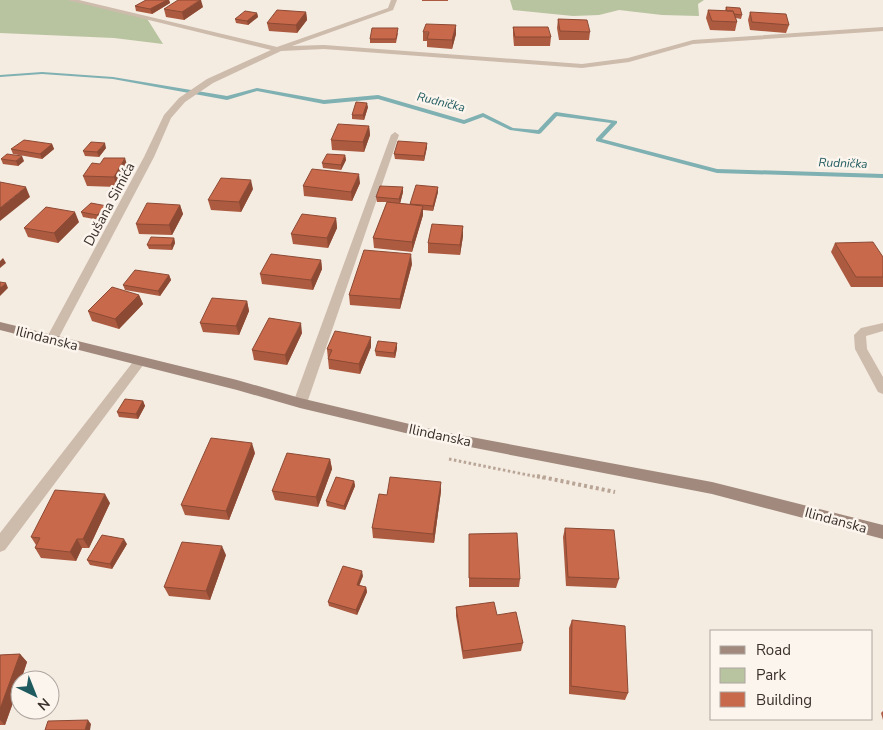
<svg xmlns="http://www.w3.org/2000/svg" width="883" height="730" font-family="'Nunito Sans',sans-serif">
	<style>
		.green { fill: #b8c4a0 }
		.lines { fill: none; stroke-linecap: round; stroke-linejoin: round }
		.stream { fill: #7fb0b2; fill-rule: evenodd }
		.path-far1 { stroke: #b9a596; stroke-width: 3; stroke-dasharray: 2.5 2.5; stroke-linecap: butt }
		.path { stroke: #b9a596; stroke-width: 4; stroke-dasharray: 3 3; stroke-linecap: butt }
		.street { fill: #cdbbac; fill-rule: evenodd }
		.secondary { fill: #a18a7d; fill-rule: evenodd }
		.wall { fill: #ac5a40 }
		.shaded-wall { fill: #8c4a34 }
		.building { fill: #c8694b; stroke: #8c4a34 }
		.labels { text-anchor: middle; stroke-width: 5; stroke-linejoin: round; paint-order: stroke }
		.far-water-label { font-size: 12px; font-style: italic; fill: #1f5a5e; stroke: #fbf5ee }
		.street-label { font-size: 14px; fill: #3b302b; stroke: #fbf5ee }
	</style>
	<rect width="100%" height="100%" fill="#f4ebe1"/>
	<path class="green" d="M0,0H70L146,17L163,44L114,38L0,33Z
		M510,0H704L698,4L699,16L662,15L619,10L599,15L573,16L513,10Z"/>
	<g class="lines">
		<path class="stream" d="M42,72L113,77L227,96L257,88L324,100L378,95L464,120L483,113L513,128L538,130L554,113L556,112L617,121V123L602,139L717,169L883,174V178L717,173L596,141V139L611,123L557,116L541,133L539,134L510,130L483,117L464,124L378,99L324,104L257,91L227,100L113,79L42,74L0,77V75Z"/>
		<path class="path-far1" d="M449,459L543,478"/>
		<path class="path" d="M537,476L615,492"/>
		<path class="street" d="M67,0H79L277,47L388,8L391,0H397L393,10L292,46L324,45L582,64L628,58L693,40L883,27V31L693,44L629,62L582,68L324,49L281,51L213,83L185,102L171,118L154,157L58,339L52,343L46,339L144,157L164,115L179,98L207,79L271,50Z
			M395,132L399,135L307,403L305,406H295L293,403L391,135Z
			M883,323V331L866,336L867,349L883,377V394L878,392L855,349L854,335L861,328Z
			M140,357L144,358L146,361L144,364L5,550L0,552V533L136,358Z"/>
		<path class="secondary" d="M0,322L237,380L300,398L439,431L712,482L883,525V539L712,494L439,441L300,408L237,390L0,330Z"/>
	</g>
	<path class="wall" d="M146,0H169L170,3L152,14L136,11L135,6Z
		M422,0H448V1H422Z
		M203,7L184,20L166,17L164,9Z
		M726,7L742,15L741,19L736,18L737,22L735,31L710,30L706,18L708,10L725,11Z
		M306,12L307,20L297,33L269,31L267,23Z
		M750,12L789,25L786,33L750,30L748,20Z
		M257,13L258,17L248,25L236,23L235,19Z
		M558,19L590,32L589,40H559L557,28Z
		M513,27L551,37L550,46H514L513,35Z
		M423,32L456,34L452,49L427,47V41H423Z
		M398,33L396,43H370V39Z
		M368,107L364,120L352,119V115Z
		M369,126L370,135L364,152L332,150L331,140Z
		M52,144L54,149L42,159L13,154L11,149Z
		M427,147L424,161L395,159L394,154Z
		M106,148L99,157L85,156L83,151Z
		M345,155L346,160L341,170L323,168L322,163Z
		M1,159L24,161L18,166L3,164Z
		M100,164L128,168L117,187L87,186L83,176Z
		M360,183L352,201L304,196L303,186Z
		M253,189L241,212L211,210L208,200Z
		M403,192L400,203L410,204L438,192L433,211L423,210V215L412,252L374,248L373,238L387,202H377L376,197Z
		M180,205L183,214L172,235L139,234L136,224Z
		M109,211L99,220L83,217L81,212Z
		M336,218L337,228L328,248L293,244L291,234Z
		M79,222L58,243L28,237L24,228Z
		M463,236L460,255L428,253V243Z
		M174,238L175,243L172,250L149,249L147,245Z
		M835,243L883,257V287H851L831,252Z
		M321,260L322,269L313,290L262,284L260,274Z
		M412,264L400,309L350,305L349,295Z
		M169,275L171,280L160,296L125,290L123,285Z
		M139,295L143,304L119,329L92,321L88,311Z
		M247,301L249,311L239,335L203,332L200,323Z
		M302,333L287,365L254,360L252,350Z
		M371,347L360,374L329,369L327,349Z
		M397,348L395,358L376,356L375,351Z
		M143,401L145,406L138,419L119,417L117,412Z
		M255,453L229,520L185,515L181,505Z
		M330,459L332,469L318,507L275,500L272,491Z
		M354,481L355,486L345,510L327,506L326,501Z
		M441,491L434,543L373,538L372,528L387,495Z
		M110,503L89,548H82L76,561L41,558L35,548L36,545L31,537Z
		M565,528L619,579L616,588L566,586L563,537Z
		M469,534L520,579L519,587H469Z
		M127,544L112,569L90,565L87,560Z
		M226,555L210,600L169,596L164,587Z
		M363,576L359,585L366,587L367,592L357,615L329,606L328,602Z
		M456,607L497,615L523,643L521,651L463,659L456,616Z
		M572,620L628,693L625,700L569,694V628Z
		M20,654L27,662L21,680H20V683L5,725H0V655Z
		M883,711V720L881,713Z"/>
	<path class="shaded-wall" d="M167,0H169L170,3L152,14L150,9Z
		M200,0H201L203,7L184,20L182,12Z
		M306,12L307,20L297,33L296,25Z
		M257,13L258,17L248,25L247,21Z
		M456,25V34L452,49V40Z
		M367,103L368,107L364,120L363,115Z
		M369,126L370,135L364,152L363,142Z
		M105,143L106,148L99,157L97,152Z
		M427,143V147L424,161V156Z
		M52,144L54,149L42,159L40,154Z
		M345,155L346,160L341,170V165Z
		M22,156L24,161L18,166L16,161Z
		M125,158L128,168L117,187L114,177Z
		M359,174L360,183L352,201L351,192Z
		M251,180L253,189L241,212L239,202Z
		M26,187L30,197L0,221V208Z
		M403,187V192L400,204L399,199Z
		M438,187V192L433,211V206Z
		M180,205L183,214L172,235L169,225Z
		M107,206L109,211L99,220L97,215Z
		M423,206V215L412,252V242Z
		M75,212L79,222L58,243L54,233Z
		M336,218L337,228L328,248L327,238Z
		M463,226V236L460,255V245Z
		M174,238L175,243L172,250L171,245Z
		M411,254L412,264L400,309V299Z
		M3,258L6,263L0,268V261Z
		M321,260L322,269L313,290L311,280Z
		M169,275L171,280L160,296L158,291Z
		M6,283L8,288L0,296V288Z
		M139,295L143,304L119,329L115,319Z
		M247,301L249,311L239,335L236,326Z
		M301,323L302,333L287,365L285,355Z
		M371,337V347L360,374L359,364Z
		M397,343V348L395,358L394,353Z
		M143,401L145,406L138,419L136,414Z
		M252,443L255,453L229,520L226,511Z
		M330,459L332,469L318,507L316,497Z
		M354,481L355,486L345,510L344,506Z
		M441,482V491L434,543L433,534Z
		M105,494L110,503L89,548L83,539Z
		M77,539L82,548L76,561L70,552Z
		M124,539L127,544L112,569L110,564Z
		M222,546L226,555L210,600L206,591Z
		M362,571L363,576L358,589L357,585Z
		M366,587L367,592L357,615L356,610Z
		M20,654L27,662L21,680H20V683L5,725L0,720V709Z
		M88,720L91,724L90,730H85Z"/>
	<path class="building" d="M146,0H167L150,9L135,6Z
		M178,0H200L182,12L164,9Z
		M726,7L740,8L742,15L734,14L733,11H727Z
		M277,10L306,12L296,25L267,23Z
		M708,10L733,11L737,22L712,21Z
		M245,11L257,13L247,21L235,19Z
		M750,12L786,14L789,25L752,22Z
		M558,19L587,20L590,32L560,31Z
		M426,24L456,25L452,40L427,39L429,32H423Z
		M513,27H548L551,37H515Z
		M372,28H398L396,39H370Z
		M356,102L367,103L363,115H352Z
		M338,124L369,126L363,142L331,140Z
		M24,140L52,144L40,154L11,149Z
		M398,141L427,143L424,156L394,154Z
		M91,142L105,143L97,152L83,151Z
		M7,154L22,156L16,161L1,159Z
		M327,154L345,155L341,165L322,163Z
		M104,158H125L114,177L83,176L92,163L100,164Z
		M312,169L359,174L351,192L303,186Z
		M221,178L251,180L239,202L208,200Z
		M0,182L26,187L0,208Z
		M416,185L438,187L433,206L410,204Z
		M380,186L403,187L399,199L376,197Z
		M387,202L423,206L412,242L373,238Z
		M91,203L107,206L97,215L81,212Z
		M147,203L180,205L169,225L136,224Z
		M46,207L75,212L54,233L24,228Z
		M302,214L336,218L327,238L291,234Z
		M432,224L463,226L460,245L428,243Z
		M151,237L174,238L171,245H147Z
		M873,242L883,257V277H856L835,243Z
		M364,250L411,254L400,299L349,295Z
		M271,254L321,260L311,280L260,274Z
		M135,270L169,275L158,291L123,285Z
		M0,282L6,283L0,288Z
		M112,287L139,295L115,319L88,311Z
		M212,298L247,301L236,326L200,323Z
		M269,318L301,323L285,355L252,350Z
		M335,331L371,337L359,364L328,359L332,350L327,349Z
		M378,341L397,343L394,353L375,351Z
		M125,399L143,401L136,414L117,412Z
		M211,438L252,443L226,511L181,505Z
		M287,453L330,459L316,497L272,491Z
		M336,477L354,481L344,506L326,501Z
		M390,477L441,482L433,534L372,528L379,494L387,495Z
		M55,490L105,494L83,539H77L70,552L35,548L40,538L31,537Z
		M565,528L614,530L619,579L568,577Z
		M517,533L520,579L469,578V534Z
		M102,535L124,539L110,564L87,560Z
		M182,542L222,546L206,591L164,587Z
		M343,566L362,571L357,585L366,587L356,610L328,602Z
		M494,602L497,615L516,612L523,643L463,651L456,607Z
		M572,620L625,626L628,693L571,686Z
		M20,654L0,709V655Z
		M88,720L85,730H45L48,721Z"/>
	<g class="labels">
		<g class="far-water-label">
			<text transform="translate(441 102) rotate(14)" y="4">Rudnička</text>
			<text transform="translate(843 163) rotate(2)" y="4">Rudnička</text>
		</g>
		<g class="street-label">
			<text transform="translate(109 204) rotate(-62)" y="5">Dušana Simića</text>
			<text transform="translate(47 338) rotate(14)" y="5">Ilindanska</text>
			<text transform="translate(440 435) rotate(12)" y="5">Ilindanska</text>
			<text transform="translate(836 520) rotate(15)" y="5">Ilindanska</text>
		</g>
	</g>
	<rect x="710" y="630" width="162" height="90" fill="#fbf5ee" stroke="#aea6a0"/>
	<rect x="720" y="646" width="25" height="8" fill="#a18a7d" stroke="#aea6a0"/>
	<text x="756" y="655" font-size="15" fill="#3b302b">Road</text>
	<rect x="720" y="668" width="25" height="15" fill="#b8c4a0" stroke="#aea6a0"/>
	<text x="756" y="680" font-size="15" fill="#3b302b">Park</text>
	<rect x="720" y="692" width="25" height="15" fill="#c8694b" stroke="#aea6a0"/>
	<text x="756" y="705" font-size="15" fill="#3b302b">Building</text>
	<g transform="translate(35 695) rotate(137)"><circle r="24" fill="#fbf5ee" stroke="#aea6a0"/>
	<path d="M0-4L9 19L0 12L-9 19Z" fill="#1f5a5e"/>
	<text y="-8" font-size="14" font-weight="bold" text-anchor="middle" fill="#3b302b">N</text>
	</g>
</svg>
